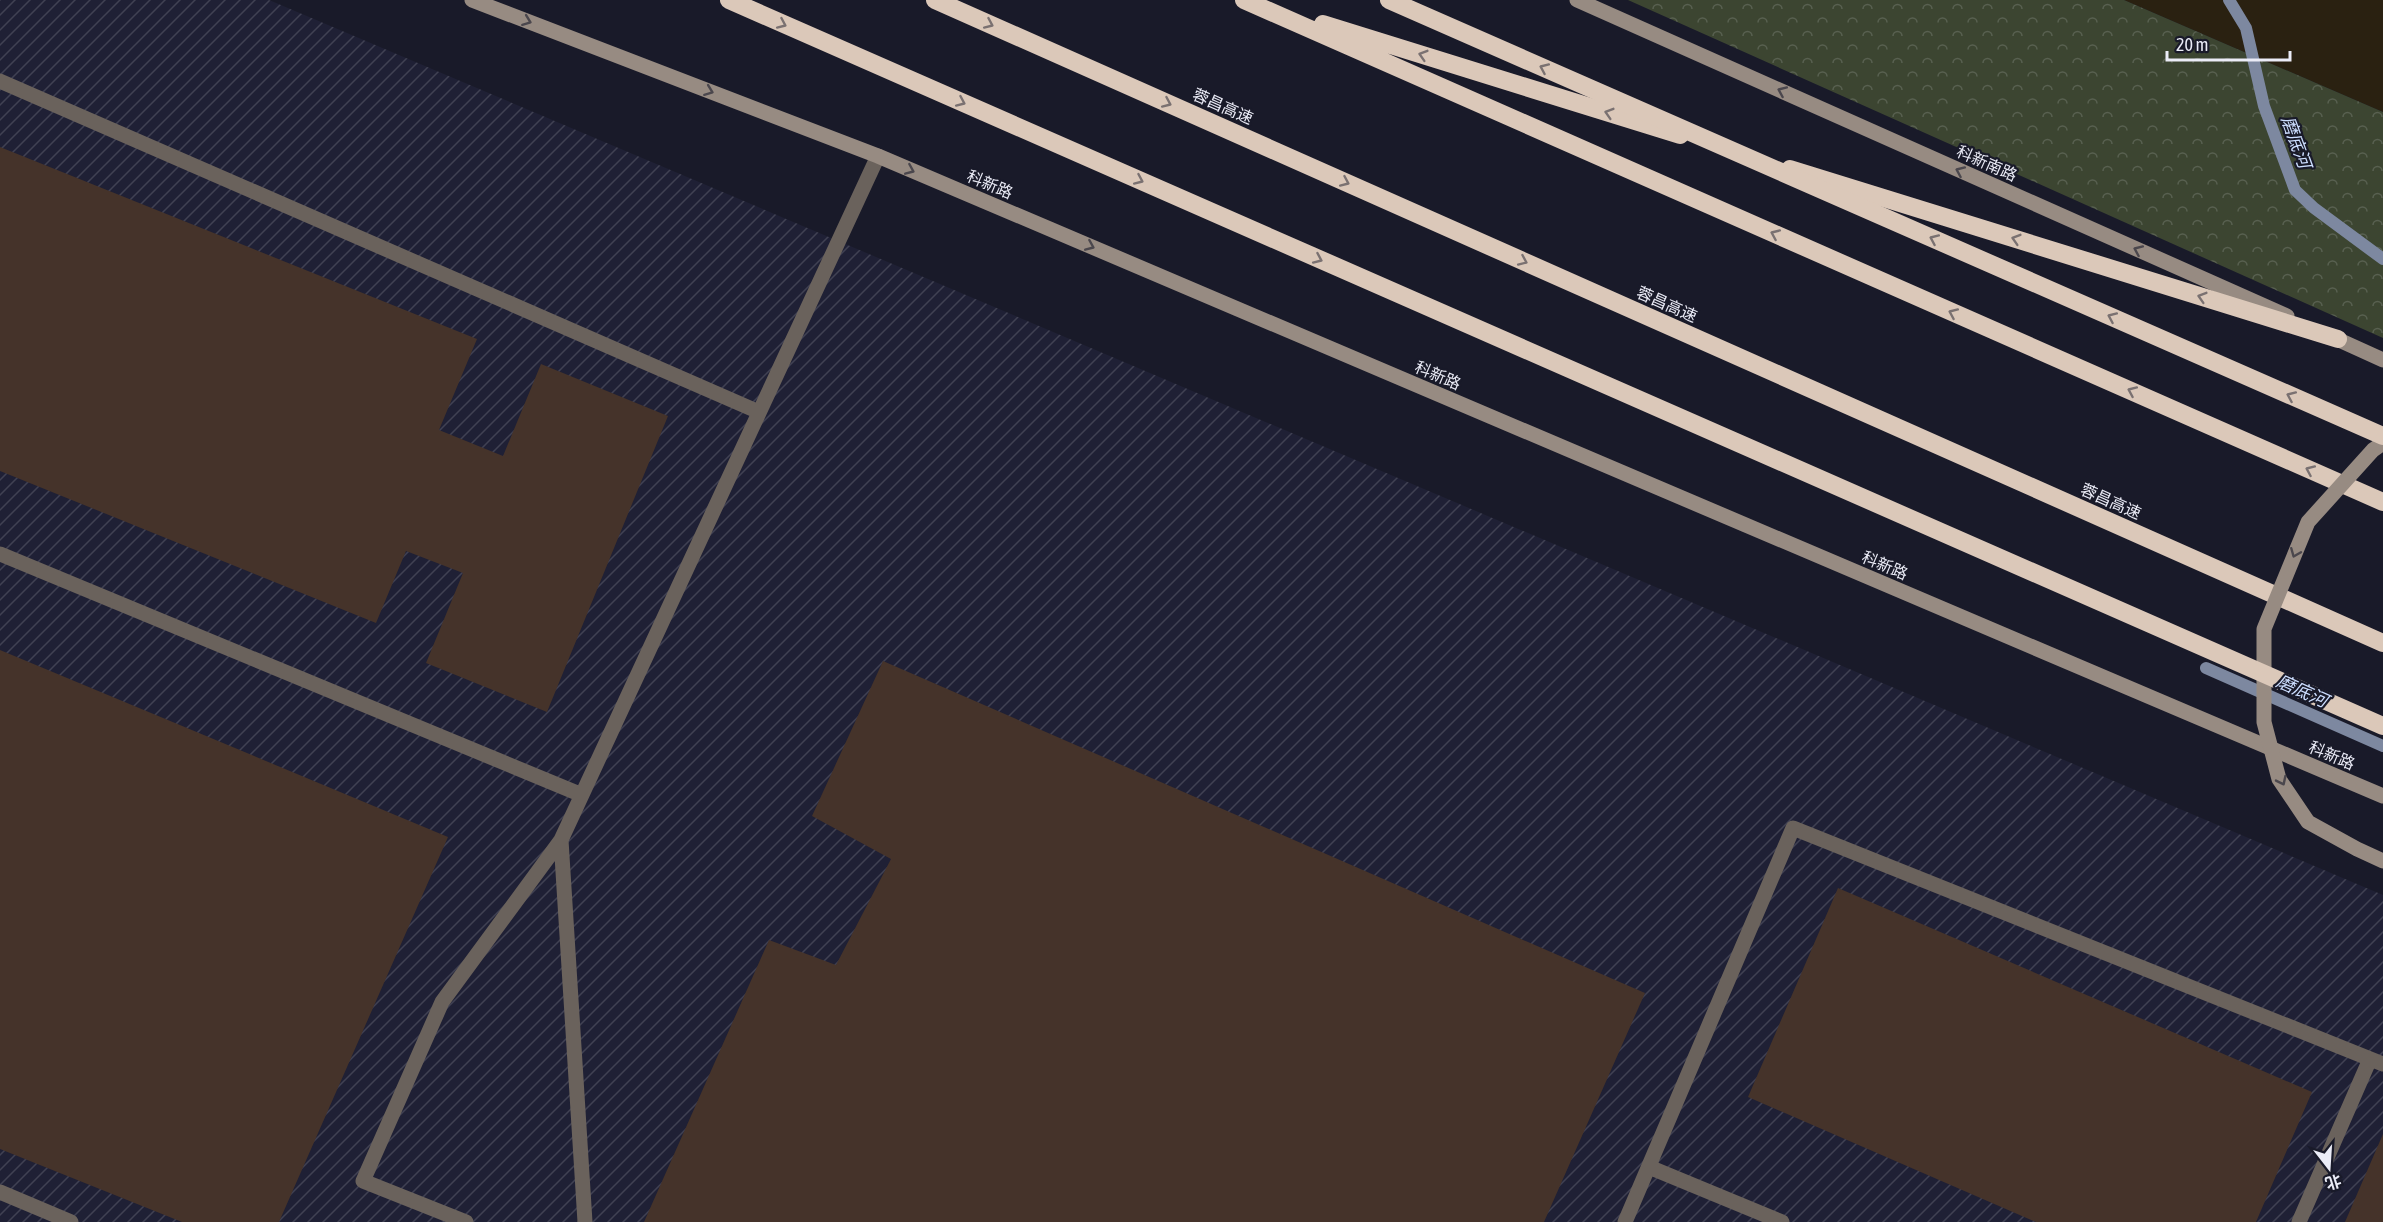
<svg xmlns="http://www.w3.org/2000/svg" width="2383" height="1222" font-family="'Asap Condensed','Noto Sans SC',sans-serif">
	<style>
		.industrial { fill: url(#industrial-furrows) }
		.education { fill: #2a2111 }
		.park { fill: url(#park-crowns) }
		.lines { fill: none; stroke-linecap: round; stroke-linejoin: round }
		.stream { stroke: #7d88a0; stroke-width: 12 }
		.building { fill: #45332a }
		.service { stroke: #6a625c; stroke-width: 15 }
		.secondary { stroke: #978b82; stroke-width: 15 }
		.motorway { stroke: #dbc8b9; stroke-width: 18 }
		.secondary-bridge { stroke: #978b82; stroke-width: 15 }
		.motorway-bridge { stroke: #dbc8b9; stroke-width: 18 }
		.oneway { stroke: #4b474d }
		.oneway2 { stroke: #7a7171 }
		.labels { text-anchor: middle; stroke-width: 4.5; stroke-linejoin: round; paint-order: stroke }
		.street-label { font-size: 16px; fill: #ebecf7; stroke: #191a29 }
		.water-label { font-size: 18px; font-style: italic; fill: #cddeff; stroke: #191a29 }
	</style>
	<defs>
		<pattern id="industrial-furrows" width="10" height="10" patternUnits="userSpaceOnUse" patternTransform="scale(1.5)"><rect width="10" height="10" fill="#1f2035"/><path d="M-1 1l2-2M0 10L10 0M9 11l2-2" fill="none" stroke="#404153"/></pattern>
		<pattern id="park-crowns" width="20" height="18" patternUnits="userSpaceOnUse" patternTransform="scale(1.5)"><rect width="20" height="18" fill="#3c4531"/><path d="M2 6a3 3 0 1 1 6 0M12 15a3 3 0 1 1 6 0" fill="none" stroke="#586050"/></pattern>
	</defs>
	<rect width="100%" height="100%" fill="#191a29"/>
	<path class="industrial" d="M0,0H269L2383,895V1222H0Z"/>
	<path class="education" d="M2124,0H2383V112Z"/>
	<path class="park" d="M1628,0H2124L2383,112V338Z"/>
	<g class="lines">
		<path class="stream" d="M2229,0L2246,28L2264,106L2295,190L2314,208L2383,259
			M2206,668L2383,746"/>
	</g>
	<path class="building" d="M0,147L477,339L439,430L503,456L541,364L668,416L547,712L426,663L463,573L406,551L376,623L0,471Z
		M0,650L448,837L279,1222H182L0,1149Z
		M883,661L1645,993L1544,1222H644L769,940L836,965L891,859L812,816Z
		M1838,888L2312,1092L2256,1222H2036L1748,1097Z
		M2383,1134V1222H2345Z"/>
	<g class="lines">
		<path class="service" d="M0,81L759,412
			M0,554L582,795
			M561,840L585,1222
			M1649,1167L1782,1222
			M0,1192L71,1222
			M466,1222L363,1181L442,1002L561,840L878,156
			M1625,1222L1793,828L2383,1064
			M2299,1222L2370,1059"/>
		<path class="secondary" d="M472,0L878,156L2383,796
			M1577,0L2287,316
			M2328,335L2383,360"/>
		<path class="motorway" d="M935,0L2383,643
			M1244,0L2383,502
			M1323,24L1680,135
			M1790,169L2338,339"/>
		<path class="secondary-bridge" d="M2383,443L2373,450L2308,522L2264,629V722L2279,779L2308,822L2357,849L2383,861"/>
		<path class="motorway-bridge" d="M729,0L2383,726
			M1389,0L2383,436"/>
	</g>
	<defs><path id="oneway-chevron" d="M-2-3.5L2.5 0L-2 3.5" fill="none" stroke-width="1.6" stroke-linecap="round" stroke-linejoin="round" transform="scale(1.5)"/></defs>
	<g class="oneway">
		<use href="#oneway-chevron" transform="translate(527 21) rotate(21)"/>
		<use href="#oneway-chevron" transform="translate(709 91) rotate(21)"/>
		<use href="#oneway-chevron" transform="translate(1782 91) rotate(-156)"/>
		<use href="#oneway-chevron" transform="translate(910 170) rotate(23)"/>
		<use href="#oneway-chevron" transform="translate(1960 171) rotate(-156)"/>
		<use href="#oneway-chevron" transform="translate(1090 246) rotate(23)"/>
		<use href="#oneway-chevron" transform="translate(2138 250) rotate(-156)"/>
		<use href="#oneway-chevron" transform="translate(2295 553) rotate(112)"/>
		<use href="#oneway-chevron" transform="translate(2282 781) rotate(64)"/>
	</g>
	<g class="oneway2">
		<use href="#oneway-chevron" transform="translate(782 24) rotate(24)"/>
		<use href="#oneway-chevron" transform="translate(989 24) rotate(24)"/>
		<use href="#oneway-chevron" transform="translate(1423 55) rotate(-163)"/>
		<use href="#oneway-chevron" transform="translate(1544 68) rotate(-156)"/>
		<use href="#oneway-chevron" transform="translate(961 102) rotate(24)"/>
		<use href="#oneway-chevron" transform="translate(1167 103) rotate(24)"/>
		<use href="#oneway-chevron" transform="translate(1609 113) rotate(-163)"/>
		<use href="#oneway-chevron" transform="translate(1139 180) rotate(24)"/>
		<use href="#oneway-chevron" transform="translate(1345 182) rotate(24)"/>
		<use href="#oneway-chevron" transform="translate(1775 234) rotate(-156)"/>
		<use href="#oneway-chevron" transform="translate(1934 239) rotate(-156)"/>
		<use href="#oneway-chevron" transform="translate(2016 239) rotate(-163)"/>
		<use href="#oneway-chevron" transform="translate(1318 259) rotate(24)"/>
		<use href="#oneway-chevron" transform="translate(1523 261) rotate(24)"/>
		<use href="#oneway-chevron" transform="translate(2202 297) rotate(-163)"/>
		<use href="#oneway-chevron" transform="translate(1953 313) rotate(-156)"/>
		<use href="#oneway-chevron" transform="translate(2112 317) rotate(-156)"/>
		<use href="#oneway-chevron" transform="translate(2132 391) rotate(-156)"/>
		<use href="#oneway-chevron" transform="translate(2291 396) rotate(-156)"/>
		<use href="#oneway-chevron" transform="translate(2310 470) rotate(-156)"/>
	</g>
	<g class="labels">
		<g class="street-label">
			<text transform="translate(1223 106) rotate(24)" y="6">蓉昌高速</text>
			<text transform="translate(1987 163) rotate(24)" y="6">科新南路</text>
			<text transform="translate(990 184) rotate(23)" y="6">科新路</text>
			<text transform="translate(1667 304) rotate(24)" y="6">蓉昌高速</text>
			<text transform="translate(1438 375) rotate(23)" y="6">科新路</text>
			<text transform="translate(2111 501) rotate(24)" y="6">蓉昌高速</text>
			<text transform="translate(1885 565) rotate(23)" y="6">科新路</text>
			<text transform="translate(2332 755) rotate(23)" y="6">科新路</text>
		</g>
		<g class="water-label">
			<text transform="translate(2296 142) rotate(70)" y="6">磨底河</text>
			<text transform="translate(2302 691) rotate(24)" y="6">磨底河</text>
		</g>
	</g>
	<g transform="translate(2329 1168) rotate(163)" stroke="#191a29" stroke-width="4.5" paint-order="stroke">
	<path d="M0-4.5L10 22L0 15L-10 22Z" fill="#ebecf7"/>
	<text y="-9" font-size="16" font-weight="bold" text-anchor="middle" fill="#ebecf7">北</text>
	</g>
	<path d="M2167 51v9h123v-9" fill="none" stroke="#ebecf7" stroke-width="3"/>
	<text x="2176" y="51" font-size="18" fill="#ebecf7" stroke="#191a29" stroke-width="4.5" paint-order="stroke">20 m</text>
</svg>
